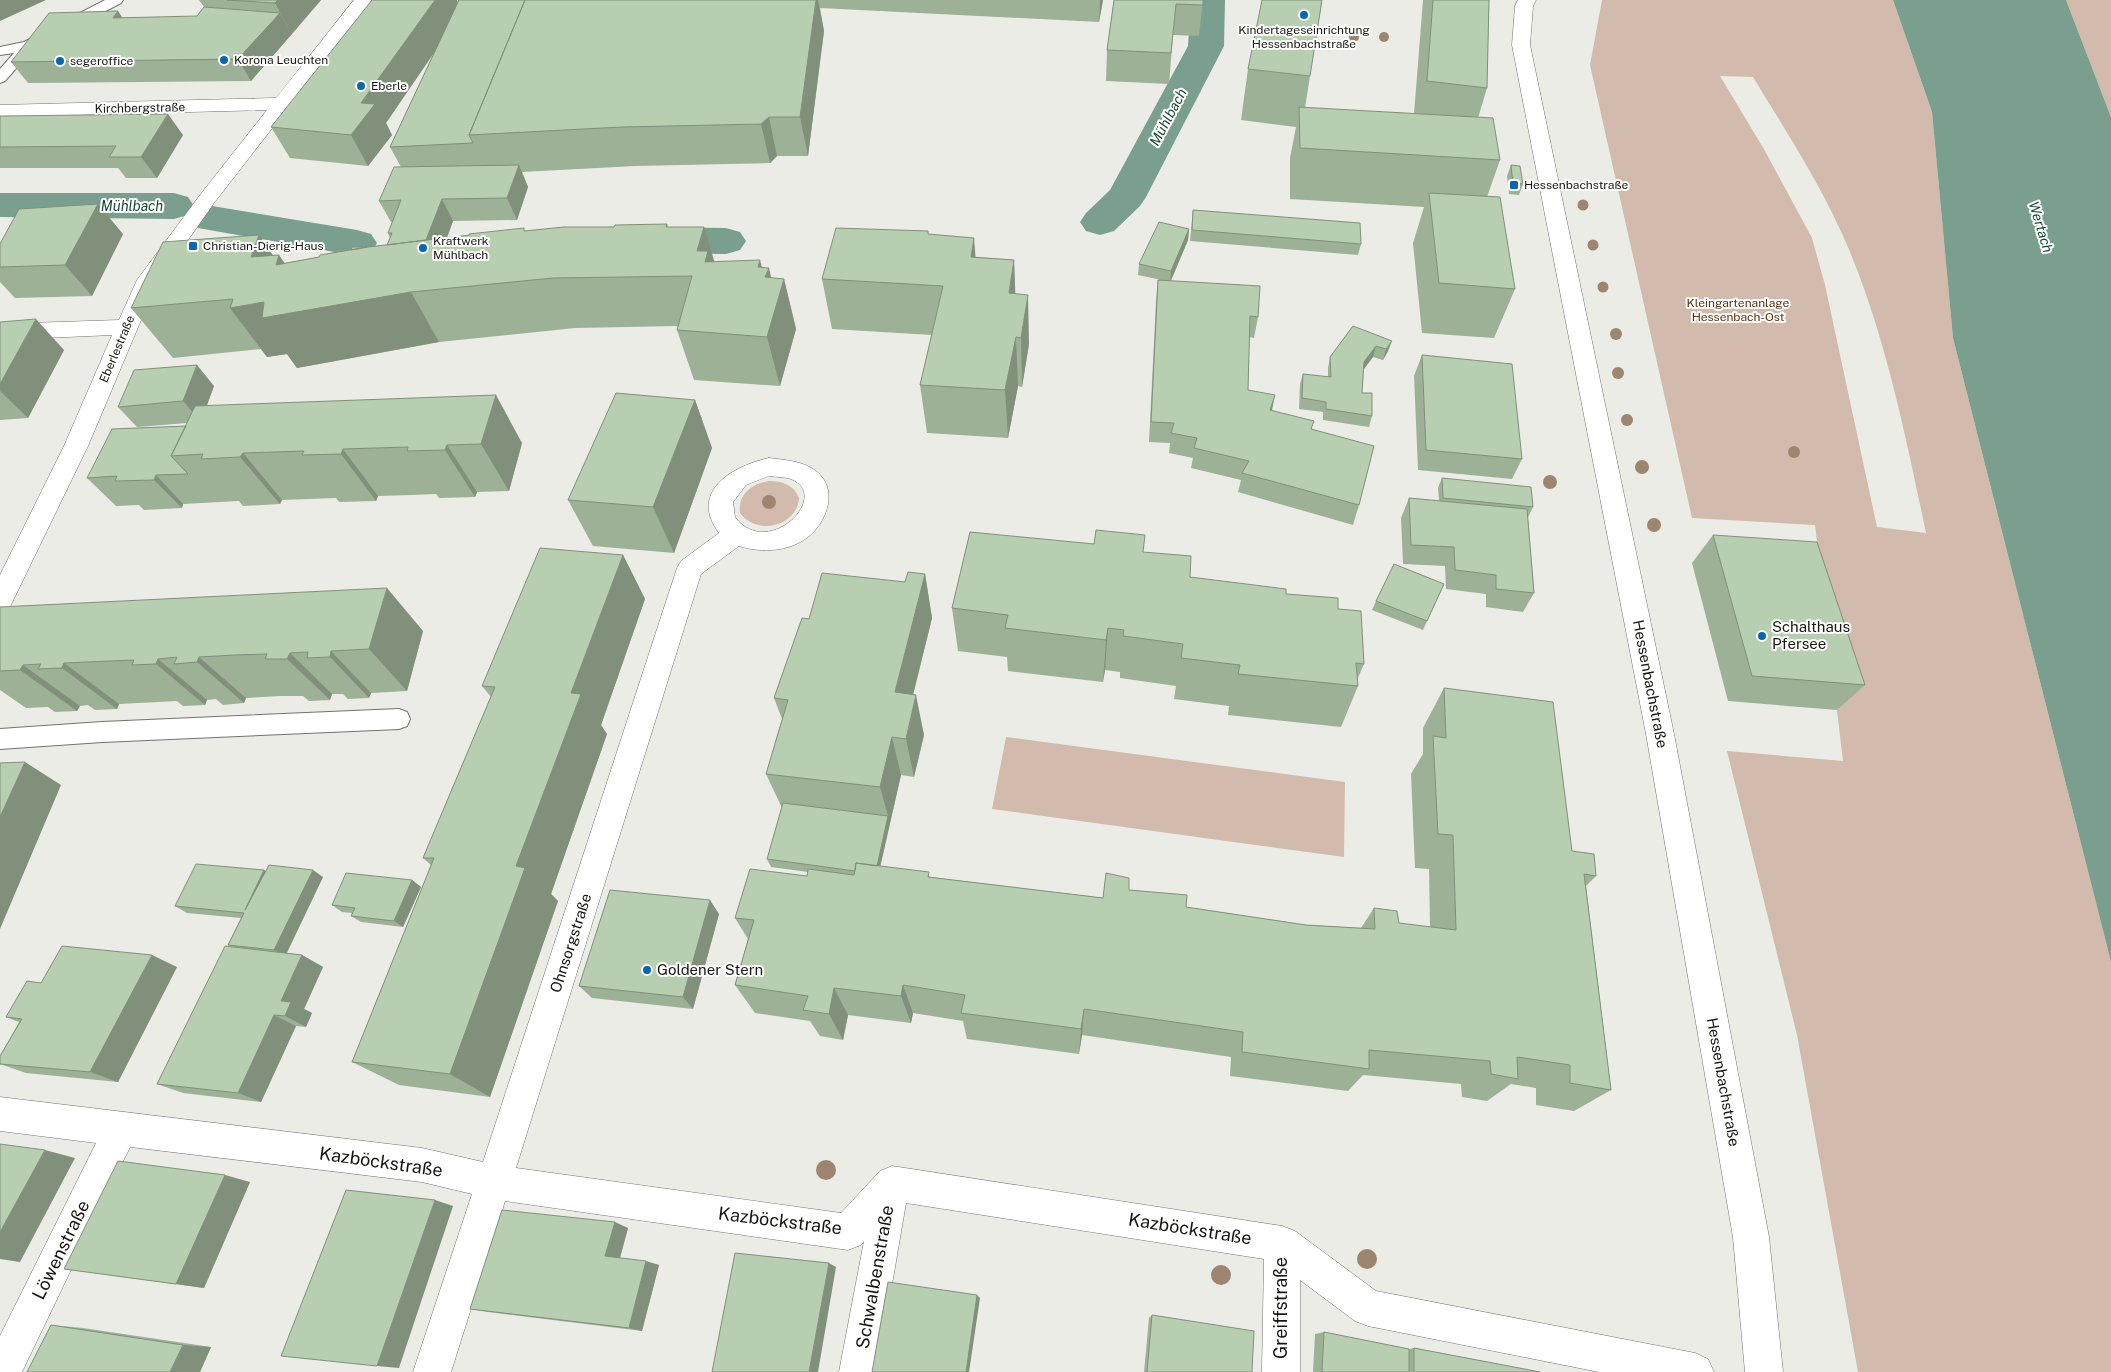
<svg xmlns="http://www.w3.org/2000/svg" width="2111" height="1372" font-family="'Public Sans',sans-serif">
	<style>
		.green { fill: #d2bbac; fill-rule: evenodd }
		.water { fill: #7a9f8f }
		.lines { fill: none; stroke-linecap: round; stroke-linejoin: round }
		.canal { fill: #7a9f8f; fill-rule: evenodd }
		.service-casing { stroke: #73736e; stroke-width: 2 }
		.minor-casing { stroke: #73736e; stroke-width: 1 }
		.service { fill: #fff; fill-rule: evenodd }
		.minor { fill: #fff; fill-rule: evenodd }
		.tree { fill: #9d8570 }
		.wall { fill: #9db197 }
		.shaded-wall { fill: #80907b }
		.building { fill: #b7ceb0; stroke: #80907b }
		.poi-dot { fill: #0567b4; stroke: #fffffe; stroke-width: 2 }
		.labels { text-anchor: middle; stroke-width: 4; stroke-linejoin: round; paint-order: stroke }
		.far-poi-label { font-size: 12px; fill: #151513; stroke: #fffffe; text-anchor: start }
		.far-street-label { font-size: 12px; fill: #151513; stroke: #fffffe }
		.far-park-label { font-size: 12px; fill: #5d3110; stroke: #fffffe }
		.far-water-label { font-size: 14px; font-style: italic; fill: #164837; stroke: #fffffe }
		.poi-label { font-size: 15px; fill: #151513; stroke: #fffffe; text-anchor: start }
		.street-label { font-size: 15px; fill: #151513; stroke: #fffffe }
		.near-street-label { font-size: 18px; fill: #151513; stroke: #fffffe }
	</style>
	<rect width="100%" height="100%" fill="#ebece6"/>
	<path class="green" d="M1602,0H1893L1932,112L1953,338L2111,962V1372H1858L1797,1035L1727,751L1843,761L1815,525L1692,518L1590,65ZM1720,76L1753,77C1787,133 1825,191 1850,252C1887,342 1906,438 1926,533L1877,527L1825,285L1812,238L1765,151Z
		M2066,0H2111V117Z
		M769,481C783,481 794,485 799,498C797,527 756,536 740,513C738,494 752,484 769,481Z
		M1006,737L1345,782L1344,857L992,809Z"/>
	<path class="water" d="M1893,0H2066L2111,117V962L1953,338L1932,112Z"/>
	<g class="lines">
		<path class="canal" d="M1191,0H1225L1224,46L1146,197L1140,206L1114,231L1100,235L1086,231L1080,222L1086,213L1110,190L1188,46Z
			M0,193H174L188,197L194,206L188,215L174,219L0,217Z
			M212,206L357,230L371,234L377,243L371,252L357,256L198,228L192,219L198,210Z
			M633,227L726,228L740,232L746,241L740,250L726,254L633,253L619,249L613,240L619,231Z"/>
		<g class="service-casing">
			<path id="service" d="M105,0H123L121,3L33,49L5,81L0,83V69L14,53L0,55V47L24,42Z
				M399,709L407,712L410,719L407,726L399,729L102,742L0,749V729L102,722Z"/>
		</g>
		<g class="minor-casing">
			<path id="minor" d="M354,0H372L214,203L155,287L88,446L9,609L0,612V575L64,446L112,335L0,340V324L119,320L137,280L200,195L267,110L0,117V105L276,98Z
				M1518,0H1536L1533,6L1530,45L1674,734L1769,1237L1783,1372H1745L1733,1237L1646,734L1512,45L1515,6Z
				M769,458C785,460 803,461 816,471C839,489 827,522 808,537C789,552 761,553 739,546L701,574L516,1168L841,1213L880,1171L892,1166L1282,1226L1295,1231L1376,1291L1695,1353L1708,1359L1714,1372H1599L1368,1326L1355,1321L1300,1280V1372H1262L1264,1259L906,1203L877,1372H839L864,1241L861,1245L848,1250L505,1201L451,1372H413L472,1194L422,1182L130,1147L22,1372H0V1336L96,1143L0,1131V1097L422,1148L483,1162L677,568L681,561L719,533C688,491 733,466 769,458ZM769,476C775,477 782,477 788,478C836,493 768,562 735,517L733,502L746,485Z"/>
		</g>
		<use href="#service" class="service"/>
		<use href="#minor" class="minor"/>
	</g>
	<g class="tree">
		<circle cx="1354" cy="37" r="5"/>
		<circle cx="1384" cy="37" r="5"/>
		<circle cx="1583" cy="205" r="5.5"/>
		<circle cx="1593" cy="245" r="5.5"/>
		<circle cx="1603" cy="287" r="5.5"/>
		<circle cx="1616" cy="334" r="6"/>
		<circle cx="1618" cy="373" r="6"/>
		<circle cx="1627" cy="420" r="6"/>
		<circle cx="1794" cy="452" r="6"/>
		<circle cx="1642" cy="467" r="7"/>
		<circle cx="1550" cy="482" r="7"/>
		<circle cx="769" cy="502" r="7"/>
		<circle cx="1654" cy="525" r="7"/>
		<circle cx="826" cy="1170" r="10"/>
		<circle cx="1367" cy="1259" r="10"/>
		<circle cx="1221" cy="1275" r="10"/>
	</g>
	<path class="wall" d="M199,0H321L251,81L28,83L11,62L197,16L204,7Z
		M459,0H1103L1099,22L820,8L824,31L808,156H777L770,163L635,166L522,172L528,187L517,220L453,221L447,238L525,231L667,224L668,227L714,261L762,267L771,278L784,279L796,329L780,386L694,380L677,330L678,326L575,328L439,342L297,368L287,354L267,357L261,349L173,358L131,308L273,255L285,263L319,257L367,247L387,245L390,238L388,233L392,222H391L379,201L401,167L390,147L435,51L386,123L392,135L368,166L290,158L271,127L458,2Z
		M1114,0H1203L1199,36L1173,35L1169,84L1106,81L1107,50Z
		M1423,0H1489L1487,88L1478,118L1500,160L1487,197L1515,289L1494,338L1422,333L1413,243L1424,207L1290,199V158L1296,127L1241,120L1248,69L1310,76L1305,108L1414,114Z
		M0,116L183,135L157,178H126L118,168H0Z
		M1511,165L1523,184L1519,195L1509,194L1507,176Z
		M1193,210L1361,244L1358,255L1190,241Z
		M1189,229L1188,240L1171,281L1258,317L1254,338L1249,337L1248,390L1272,410L1312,429L1359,505L1353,525L1238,492L1241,480L1191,468L1193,458L1169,453L1170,443L1149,442L1156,301L1158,280L1166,281L1138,275L1139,264Z
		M928,231V234L976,257L1014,260L1015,294L1029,344L1022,387L1018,386L1008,438L927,433L920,385L932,335L832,329L822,279Z
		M123,234L92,296L15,298L0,282V244Z
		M0,322L64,350L28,418L0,420Z
		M1353,326L1388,351L1383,360L1373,357L1363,369L1362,393L1372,416L1369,427L1323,420V412L1299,409L1300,384L1303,374L1328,377V368L1330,357Z
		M1422,355L1522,459L1512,479L1418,470L1414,376Z
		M214,386L206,406L522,443L509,491L477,492L475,497L439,498L436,494L412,495L378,496L376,501L339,502L336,498L282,500L280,504L243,506L239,501L183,504L182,508L144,510L139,505L116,506L87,478L186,426L187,423L137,427L118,407Z
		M695,400L712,448L674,553L593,546L568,500Z
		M1442,478L1533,507L1528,517L1534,593L1523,612L1486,607V594L1446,589L1445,566L1403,564L1401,518L1409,498L1439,501L1438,488Z
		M1713,535L1865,685L1837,710L1728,701L1692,563Z
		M1143,552L1190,577L1286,594L1338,609L1364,664L1357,680L1358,686L1341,727L1228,715L1229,706L1174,699L1176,686L1120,678V672L1105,670L1103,682L1008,671L1007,657L958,651L952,608Z
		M623,555L645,599L601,725L607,734L551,894L558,901L490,1097L399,1085L352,1062L431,865L423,858L491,697L482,686Z
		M925,574L932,618L913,694L924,735L914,777L901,775L880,866L930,877L1103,898L1129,890L1186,907L1306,925L1361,928L1374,908L1399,923L1430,927L1429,869L1415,868L1411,774L1423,754V728L1444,688L1572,851L1596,876L1586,886L1611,1090L1574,1111L1536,1105V1088L1511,1084L1487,1101L1462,1097L1461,1084L1363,1075L1348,1091L1230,1076L1231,1057L1082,1035L1079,1054L967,1039L963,1021L913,1013L911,1023L848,1015L843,1040L820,1036L810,1021L755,1013L735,985L748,939L735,918L807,876L808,872L771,867L767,859L782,808L766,774L782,719L774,698L905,582Z
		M1444,584L1423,630L1372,610L1376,601Z
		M0,607L423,631L407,691L371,693L369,698L348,699L343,694H332L330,700L309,701L303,696H280L246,698L244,703L223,705L216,699L207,700L205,705L183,706L177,701L119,704L117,709L95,710L88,705L80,706L77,711L55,712L48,707L26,708L0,690Z
		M264,870L266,871L323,877L287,953L302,955L323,967L304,1009L312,1013L306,1027L296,1026L261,1102L183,1093L157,1084L233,947L228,945L241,918L187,913L175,906Z
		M412,880L421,887L403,927L361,922L351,916L352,913L342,912L332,905Z
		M719,914L693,1009L592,998L579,986Z
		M177,967L118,1082L26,1073L0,1064V1056L19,1022L6,1017L41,983Z
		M250,1182L204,1288L64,1269Z
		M628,1228L620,1258L659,1265L642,1331L488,1312L470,1309Z
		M1152,1315L1252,1372H1144L1149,1318Z
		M51,1325L83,1328L211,1347L200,1372H27Z
		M1324,1332L1409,1349L1414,1348L1540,1372H1313L1315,1334Z"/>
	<path class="shaded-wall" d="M0,0H46L0,21Z
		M278,0H321L292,34L275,3Z
		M435,0H457L462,12L386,123L392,135L368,166L351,135L361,103Z
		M816,0H818L824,31L808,156L800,117Z
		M1100,0H1103L1099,22Z
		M118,11L132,32L113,18Z
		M280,13L292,34L251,81L238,59Z
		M168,114L183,135L157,178L141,157Z
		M769,117L777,156L770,163L761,124Z
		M519,165L528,187L517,220L507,198Z
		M442,199L453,221L434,272L422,250Z
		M98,204L123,234L92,296L65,265Z
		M704,227L719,277L714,294L697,251Z
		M1189,229L1188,240L1170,282L1171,271Z
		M259,235L277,261L279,255L313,305L411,292L439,342L297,368L287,354L267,357L230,308L251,257Z
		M974,238L978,288L971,257Z
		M760,260L773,310L758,267Z
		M1014,260L1016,310L1009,293Z
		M769,268L777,302L784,279L796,329L780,386L767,337L765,277Z
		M1028,295L1029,344L1022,387L1021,338Z
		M36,319L64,350L28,418L0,391V384Z
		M1016,337L1018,386L1008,438L1005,390Z
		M1392,341L1388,351L1383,360L1386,349Z
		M1376,346L1373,357L1361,373L1364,362Z
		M197,365L214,386L201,422L183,401Z
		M496,395L522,443L509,491L481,444Z
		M1275,395L1271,415L1270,410Z
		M695,400L712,448L674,553L653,507Z
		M447,445L477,492L475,497L445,450Z
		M343,449L378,496L376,501L341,454Z
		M243,453L282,500L280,504L240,457Z
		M156,475L183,504L182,508L154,480Z
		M623,555L645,599L601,725L607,734L551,894L558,901L490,1097L450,1074L571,693Z
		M925,574L932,618L904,732L895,692Z
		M387,588L423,631L407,691L369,649Z
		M1108,628L1105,670L1103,682L1106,640Z
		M331,651L371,693L369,698L330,657Z
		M290,653L332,694L330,700L287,659Z
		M199,657L246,698L244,703L197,662Z
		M158,659L207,700L205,705L156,664Z
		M64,663L119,704L117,709L62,668Z
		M23,665L80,706L77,711L20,670Z
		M916,695L924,735L914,777L906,739Z
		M892,737L901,775L877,881L875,873L888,816L880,787Z
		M25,762L61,785L0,929V817Z
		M264,870L274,877L245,910Z
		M313,870L323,877L285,956L274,950Z
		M412,880L421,887L403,927L394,921Z
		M710,900L719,914L693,1009L683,997Z
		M152,955L177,967L118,1082L90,1072Z
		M302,955L323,967L304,1009L312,1013L306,1027L285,1016L281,1001Z
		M903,985L913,1013L911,1023L901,996Z
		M834,988L848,1015L843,1040L829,1014Z
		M1084,1009L1082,1035L1079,1054L1081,1029Z
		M274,1015L296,1026L261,1102L238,1093Z
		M45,1150L75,1158L20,1262L0,1259V1232Z
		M225,1175L250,1182L204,1288L176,1284Z
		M435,1200L453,1206L399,1368L377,1366Z
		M615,1222L628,1228L619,1261L605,1256Z
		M646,1261L659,1265L642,1331L629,1328Z
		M829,1263L836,1267L818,1372H809Z
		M977,1295L980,1298L969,1372H966Z
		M183,1345L211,1347L200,1372H170Z"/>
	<path class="building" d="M227,0H278L275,3Z
		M372,0H435L361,103L375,104L351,135L271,127Z
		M459,0H525L469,135L473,143L390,147Z
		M525,0H816L800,117H769L761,124L622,127L469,135Z
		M1114,0H1203V5L1176,4L1171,53L1107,50Z
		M1262,0H1322L1310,76L1248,69Z
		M1433,0H1489L1487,88L1427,81Z
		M204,7L280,13L238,59L11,62L49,13L118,11L113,18L197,16Z
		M1299,107L1493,118L1500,160L1300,148Z
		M168,114L141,157H109L116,146L0,147V116Z
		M519,165L507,198L442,199L426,240L387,245L392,233H388L401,200L379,201L394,167Z
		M1511,165L1520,166L1523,184L1513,183Z
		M1429,193L1500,197L1515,289L1439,283Z
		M98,204L65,265L0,267V244L19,209Z
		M1193,210L1360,223L1361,244L1192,230Z
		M1159,222L1189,229L1171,271L1139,264Z
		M667,224L666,227H704L697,251H708L705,262L760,260L758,267L769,268L765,277L784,279L767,337L677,330L692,276L553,278L411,292L262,318L264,302L230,308L233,299L131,308L163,242L259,235L251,257L279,255L276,265L319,257L320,255L368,247L470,235L469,234L524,228V231L564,227H614L615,225Z
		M836,228L928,231V234L974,238L971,257L1014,260L1009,293L1028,295L1021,338L1016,337L1005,390L920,385L943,286L822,279Z
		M352,247H367L351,250Z
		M1158,280L1260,286L1258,317L1250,316L1248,390L1275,395L1270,410L1314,421L1311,429L1374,446L1359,505L1242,473L1249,461L1194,448L1197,438L1171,433L1174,423L1151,422Z
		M36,319L0,384V322Z
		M1353,326L1392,341L1386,349L1376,346L1364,362L1362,393H1372V416L1326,409V402L1302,398L1303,374L1331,377L1330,357Z
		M1422,355L1512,364L1522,459L1426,450Z
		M197,365L183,401L118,407L134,370Z
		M616,393L695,400L653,507L568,500Z
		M496,395L481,444L447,445L445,450L407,451L408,447L343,449L341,454L302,455L304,451L243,453L240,457L201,459L203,454L171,456L195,406Z
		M186,426L171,456L188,474L156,475L154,480L115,481L117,476L87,478L112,429Z
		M1442,478L1531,487L1533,507L1443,498Z
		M1409,498L1527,509L1534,593L1496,589V575L1455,570L1454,547L1411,545Z
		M1096,530L1145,535L1143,552L1191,556L1190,577L1286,589V594L1338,598V609L1361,611L1364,664L1356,663L1358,686L1238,674L1240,665L1181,658L1183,644L1123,636L1124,630L1108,628L1106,640L1005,628L1008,615L952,608L970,532L1094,544Z
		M1713,535L1817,542L1865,685L1752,676Z
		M540,548L623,555L571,693L581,694L516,866L525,868L450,1074L352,1062L434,858H423L495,687L482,686Z
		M1394,564L1444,584L1427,621L1376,601Z
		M908,572L925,574L895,692L916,695L906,739L892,737L880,787L766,774L788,700L774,698L802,618L809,619L822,573L905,582Z
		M387,588L369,649L331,651L330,657L307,658L308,652L290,653L287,659H265L267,654L235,655L199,657L197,662L174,664L177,657L158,659L156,664L132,665L134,660L64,663L62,668L38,669L41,664L23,665L20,670L0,671V607Z
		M1444,688L1553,702L1572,851L1594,854L1596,876L1584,874L1611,1090L1570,1083V1065L1517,1057L1518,1079L1491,1074L1490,1061L1369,1050V1069L1242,1052L1243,1032L1084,1009L1081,1029L961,1013L965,995L903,985L901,996L834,988L829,1014L803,1010L808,996L735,985L754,920L735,918L750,869L807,876L808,869L854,875L856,863L929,872L928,877L1103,898L1106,873L1129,878V890L1187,895L1186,907L1306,925L1375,929L1374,908L1397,911L1399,923L1456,930L1453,835L1438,834L1433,736L1446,738Z
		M25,762L0,817V763Z
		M783,803L888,816L877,866L856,863L855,871L767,859Z
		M196,864L264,870L245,910L269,865L313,870L274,950L228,945L244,913L175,906Z
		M346,873L412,880L394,921L351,916L355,908L332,905Z
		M610,890L710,900L683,997L579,986Z
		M62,946L152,955L90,1072L0,1064V1056L22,1019L6,1017L27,981L41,983Z
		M225,946L302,955L281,1001L291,1002L285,1016L274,1015L238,1093L157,1084Z
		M0,1144L45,1150L0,1232Z
		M118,1161L225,1175L176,1284L64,1269Z
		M346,1190L435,1200L377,1366L281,1356Z
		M502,1210L615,1222L605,1256L646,1261L629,1328L470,1309Z
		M735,1253L829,1263L809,1372H712Z
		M888,1282L977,1295L966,1372H872Z
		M1152,1315L1254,1331L1252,1372H1147Z
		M51,1325L183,1345L170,1372H27Z
		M1324,1332L1409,1349V1372H1322Z
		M1414,1348L1540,1372H1414Z"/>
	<g class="poi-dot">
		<circle cx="1304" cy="15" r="5"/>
		<circle cx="224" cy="60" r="5"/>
		<circle cx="60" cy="61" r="5"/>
		<circle cx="361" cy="86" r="5"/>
		<rect x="1509" y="180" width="10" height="10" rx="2.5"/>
		<rect x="188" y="241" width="10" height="10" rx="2.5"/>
		<circle cx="423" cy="248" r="5"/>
		<circle cx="1762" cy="636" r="5"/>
		<circle cx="647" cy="970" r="5"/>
	</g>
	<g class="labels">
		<g class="far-poi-label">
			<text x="1304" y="34" text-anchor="middle">Kindertageseinrichtung<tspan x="1304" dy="14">Hessenbachstraße</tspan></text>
			<text x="234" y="64">Korona Leuchten</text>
			<text x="70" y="65">segeroffice</text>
			<text x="371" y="90">Eberle</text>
			<text x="1524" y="189">Hessenbachstraße</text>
			<text x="433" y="245">Kraftwerk<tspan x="433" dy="14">Mühlbach</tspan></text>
			<text x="203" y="250">Christian-Dierig-Haus</text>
		</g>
		<g class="far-street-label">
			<text transform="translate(140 108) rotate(-1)" y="4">Kirchbergstraße</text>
			<text transform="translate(117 349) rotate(-67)" y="4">Eberlestraße</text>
		</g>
		<g class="far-park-label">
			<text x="1738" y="307">Kleingartenanlage<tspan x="1738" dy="14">Hessenbach-Ost</tspan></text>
		</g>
		<g class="far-water-label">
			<text transform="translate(1168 117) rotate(-62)" y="5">Mühlbach</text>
			<text x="132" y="211">Mühlbach</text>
			<text transform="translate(2041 227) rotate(73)" y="5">Wertach</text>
		</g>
		<g class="poi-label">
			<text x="1772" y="632">Schalthaus<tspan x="1772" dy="17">Pfersee</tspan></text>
			<text x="657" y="975">Goldener Stern</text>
		</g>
		<g class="street-label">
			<text transform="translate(1650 684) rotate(79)" y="5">Hessenbachstraße</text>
			<text transform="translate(571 943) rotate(-72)" y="5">Ohnsorgstraße</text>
			<text transform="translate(1723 1082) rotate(80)" y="5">Hessenbachstraße</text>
		</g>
		<g class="near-street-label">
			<text transform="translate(381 1162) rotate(8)" y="6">Kazböckstraße</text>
			<text transform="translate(780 1221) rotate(7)" y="6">Kazböckstraße</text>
			<text transform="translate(1190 1229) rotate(9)" y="6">Kazböckstraße</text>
			<text transform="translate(61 1250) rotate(-64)" y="6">Löwenstraße</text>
			<text transform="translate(875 1277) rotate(-80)" y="6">Schwalbenstraße</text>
			<text transform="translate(1281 1308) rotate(-90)" y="6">Greiffstraße</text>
		</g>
	</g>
</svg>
